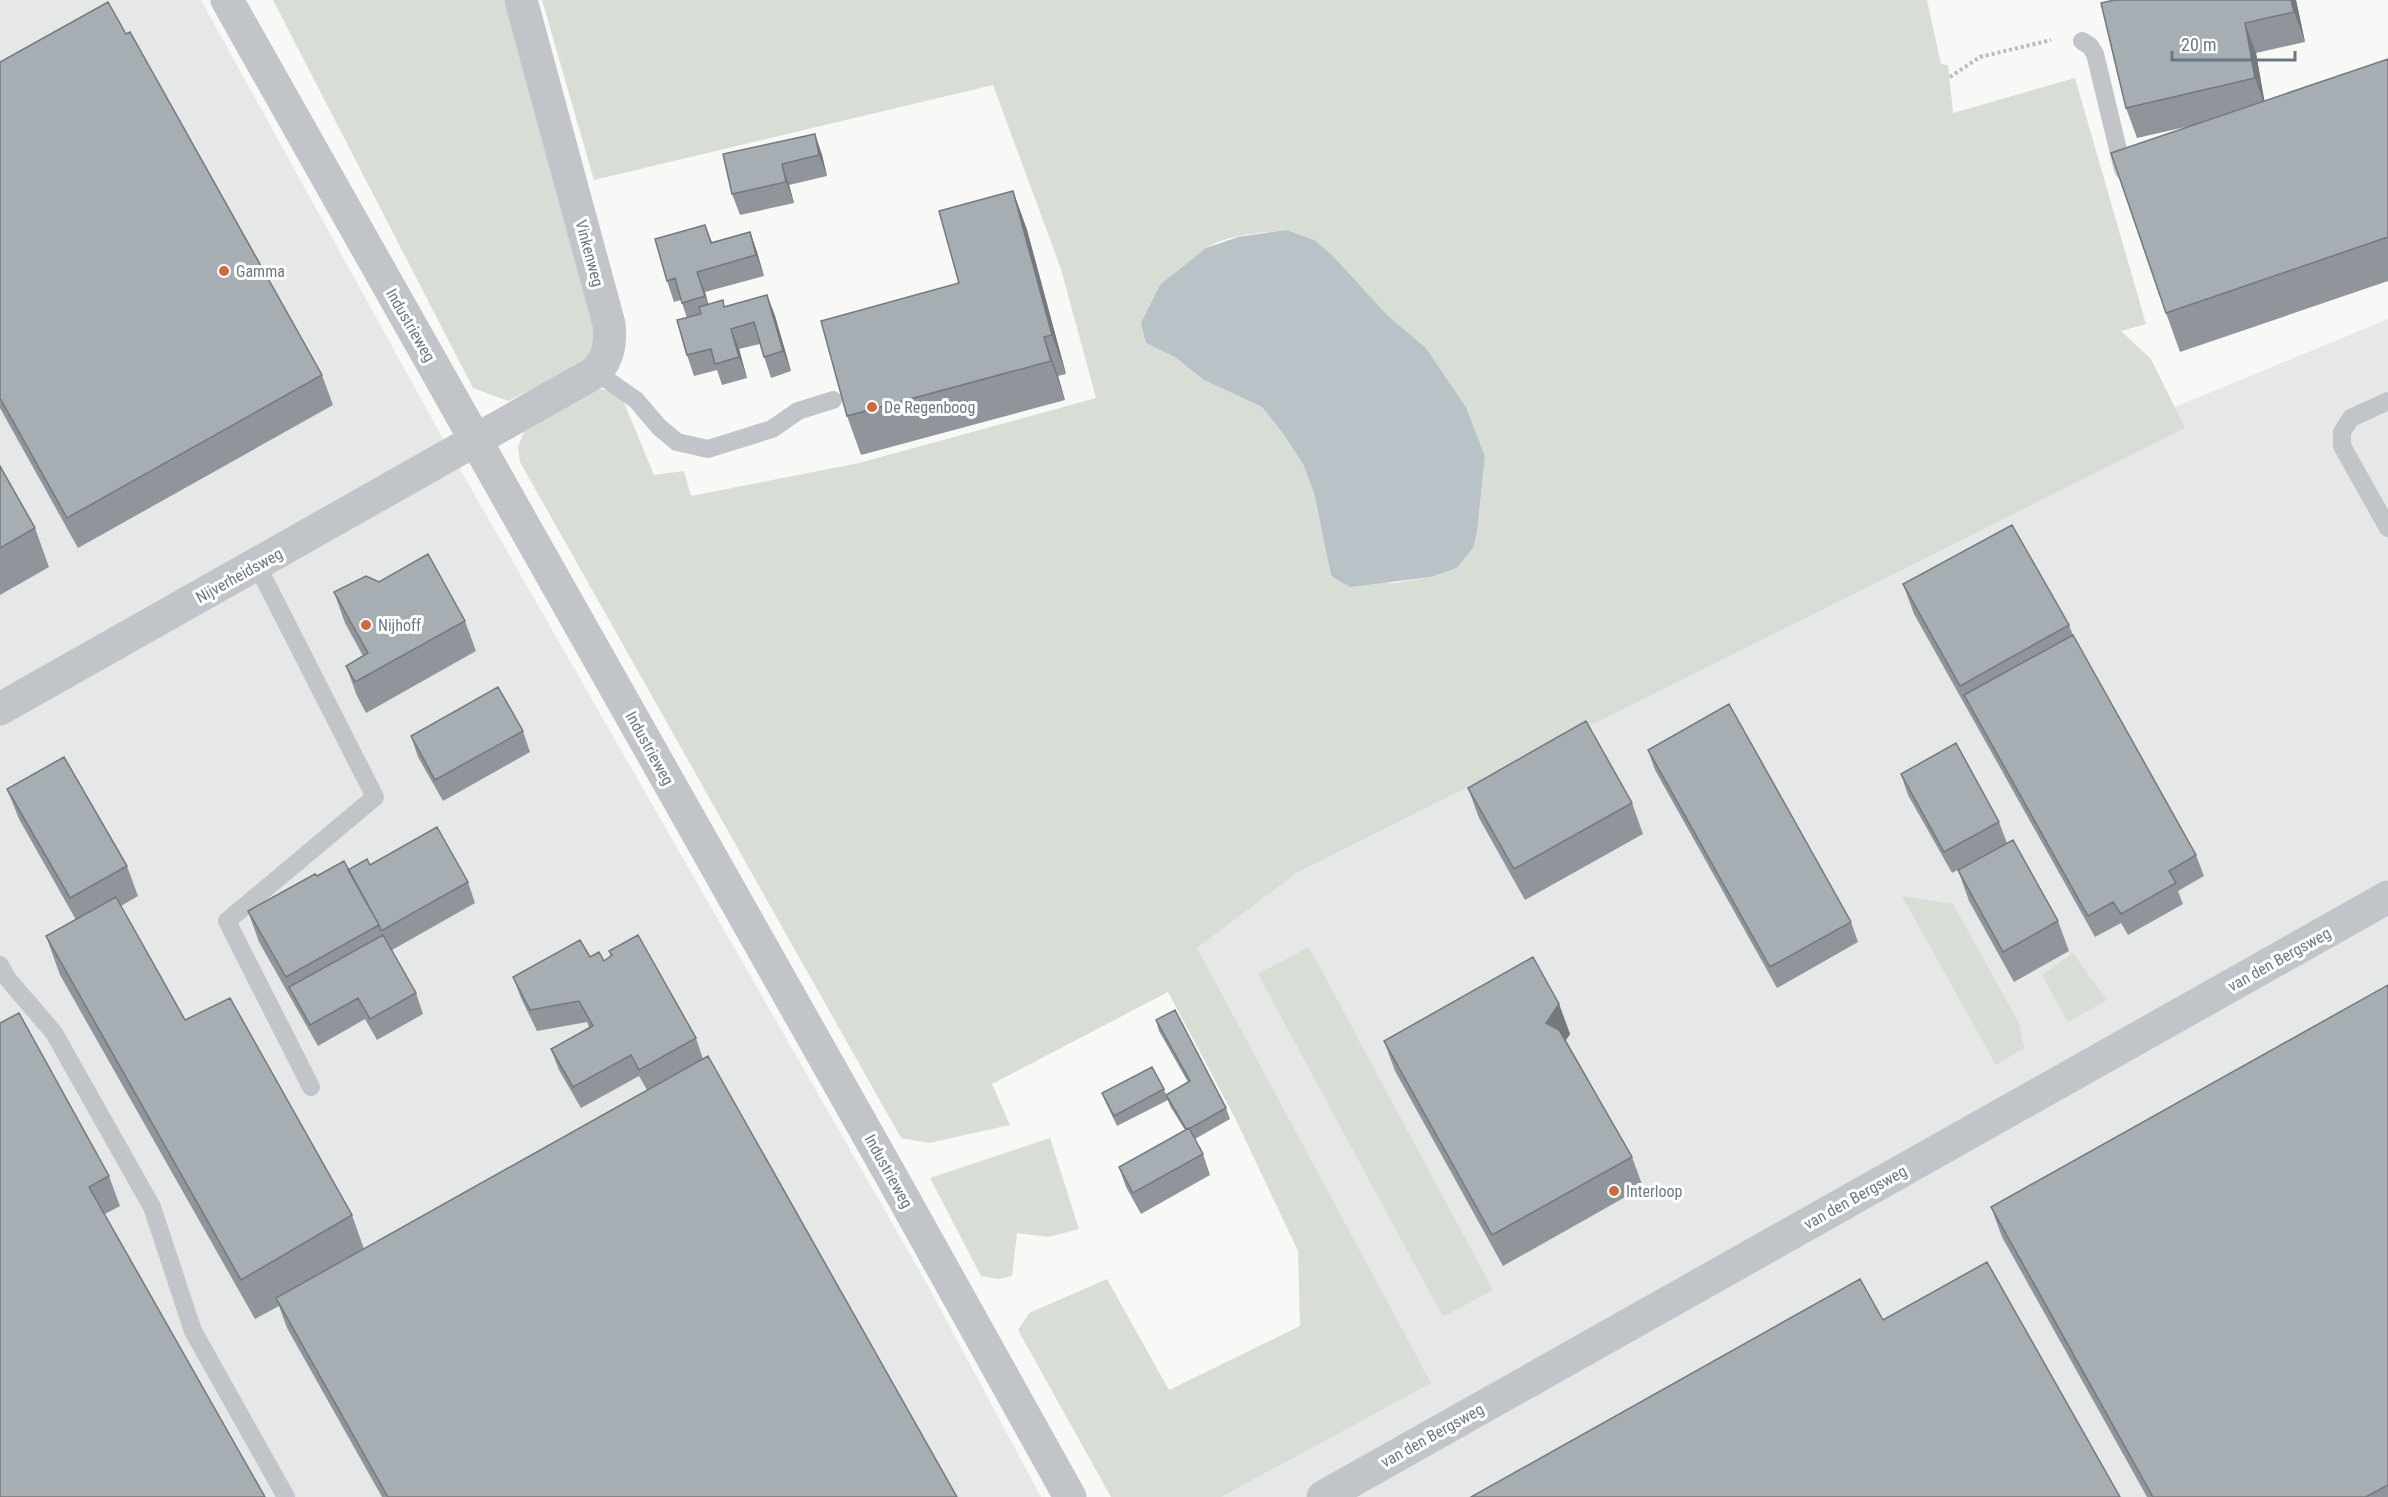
<svg xmlns="http://www.w3.org/2000/svg" width="2388" height="1497" font-family="'Roboto Condensed',sans-serif">
	<style>
		.built { fill: #e6e8e7 }
		.green { fill: #d8ddd6; fill-rule: evenodd }
		.water { fill: #b9c2c7 }
		.lines { fill: none; stroke-linecap: round; stroke-linejoin: round }
		.path { stroke: #b9bcbe; stroke-width: 4; stroke-dasharray: 3 3; stroke-linecap: butt }
		.lane { stroke: #c1c4c8; stroke-width: 18 }
		.street { stroke: #c1c4c8; stroke-width: 33 }
		.wall { fill: #8f959a }
		.shaded-wall { fill: #74797d }
		.building { fill: #a6adb3; stroke: #74797d; stroke-width: 1.5 }
		.poi-dot { fill: #cf6941; stroke: #fff; stroke-width: 2 }
		.labels { text-anchor: middle; stroke-width: 6; stroke-linejoin: round; paint-order: stroke }
		.street-label { font-size: 16px; fill: #6b7884; stroke: #fff }
		.poi-label { font-size: 16px; fill: #6b7884; stroke: #fff; text-anchor: start }
	</style>
	<rect width="100%" height="100%" fill="#f8f9f7"/>
	<path class="built" d="M0,0H201L457,464L927,1284L1041,1497H0Z
		M2388,319V1497H1152L1366,1369L1145,905L1945,502Z"/>
	<path class="green" d="M273,0H505L599,342L586,363L508,401L473,388Z
		M542,0H1927L1941,64L1948,65L1953,113L2075,78L2146,324L2121,331L2151,359L2185,428L1298,872L1197,948L1431,1383L1221,1497H1111L1018,1330L1029,1313L1107,1279L1169,1390L1300,1326L1298,1251L1235,1118L1168,992L992,1084L1010,1125L929,1143L901,1138L520,462L518,447L524,431L587,391L601,389L612,392L623,400L654,475L684,471L691,496L859,463L1096,398L1061,269L993,85L594,180ZM1286,230L1426,348L1466,407L1485,456L1477,533L1473,548L1457,568L1431,577L1394,583L1331,577L1314,493L1303,464L1282,432L1262,407L1204,380L1175,357L1146,343C1161,315 1179,268 1205,249C1224,235 1262,233 1286,230Z
		M1902,896L1953,904L2019,1023L2024,1048L1996,1065Z
		M1309,947L1493,1290L1443,1317L1258,974Z
		M2073,953L2107,1000L2068,1022L2042,975Z
		M1050,1138L1079,1229L1048,1237L1017,1233L1012,1276L998,1279L981,1276L930,1178Z"/>
	<path class="water" d="M1286,230L1314,240L1332,255L1386,314L1426,348L1466,407L1485,456L1477,533L1473,548L1457,568L1431,577L1350,587L1331,576L1314,493L1303,464L1282,432L1262,407L1204,380L1175,357L1146,343L1141,323L1160,285L1206,248L1238,237Z"/>
	<g class="lines">
		<path class="path" d="M1950,77L1980,57L2051,40"/>
		<path class="lane" d="M2082,41L2090,46L2095,54L2123,170L2126,169
			M596,372L636,400L659,427L677,442L708,449L772,429L798,411L833,400
			M2388,401L2351,418L2342,432V446L2388,528
			M257,565L375,797L227,921L311,1087
			M0,965L7,978L54,1033L152,1207L193,1331L286,1497"/>
		<path class="street" d="M227,0L890,1174L1070,1497
			M0,709L596,372C609,357 611,343 609,324L521,0
			M1323,1497L2388,897"/>
	</g>
	<path class="wall" d="M2114,0H2296L2305,42L2256,53L2264,101L2388,59V281L2180,352L2166,313L2190,126L2137,138L2126,108Z
		M0,62L322,375L333,405L78,548L0,408Z
		M815,134L822,155L827,176L789,185L794,203L740,215L732,194Z
		M1013,191L1027,230L1066,374L1058,376L1065,400L861,455L847,416L959,283Z
		M705,225L712,242L750,232L757,252L764,276L705,292L708,304L725,306L767,295L775,316L791,371L771,378L760,344L739,349L747,378L722,385L717,370L694,376L687,355V318L681,300L674,302L667,281Z
		M0,466L35,528L49,567L0,595Z
		M379,582L465,621L476,651L366,713L357,696L346,666L363,656L345,623L334,592Z
		M1903,584L2069,625L2073,635L2196,855L2204,876L2178,891L2183,904L2128,935L2121,923L2095,937L1914,614Z
		M523,731L530,752L443,801L418,757L411,736Z
		M1648,750L1851,922L1858,942L1777,988L1655,770Z
		M1901,774L1999,822L2007,843L1952,873L1908,795Z
		M1468,788L1632,803L1643,834L1525,900L1479,818Z
		M7,789L127,866L138,896L121,906L185,1020L352,1215L364,1249L647,1090L639,1076L581,1108L559,1070L551,1049L589,1027L587,1022L537,1031L521,998L513,977L590,957L604,961L611,956L609,951L696,1038L703,1059L957,1497H382L287,1328L279,1306L255,1319L60,975L46,936L76,920L19,819Z
		M370,865L468,882L475,903L392,950L416,993L423,1014L377,1040L365,1019L318,1046L259,942L248,911L317,876Z
		M1958,870L2058,921L2069,951L2014,982L1969,901Z
		M2388,985V1497H2147L2002,1237L1991,1207Z
		M1559,1004L1570,1034L1566,1040L1632,1157L1643,1187L1503,1266L1395,1071L1384,1041Z
		M1156,1020L1226,1108L1230,1119L1195,1139L1203,1154L1210,1175L1141,1214L1126,1187L1119,1167L1185,1130L1170,1106L1166,1095L1188,1082L1159,1031Z
		M0,1023L109,1176L120,1206L105,1214L0,1497Z
		M1164,1089L1168,1100L1117,1126L1106,1103L1102,1093Z"/>
	<path class="shaded-wall" d="M2291,0H2296L2305,42L2294,12Z
		M2245,23L2256,53L2266,109L2255,78Z
		M815,134L822,155L827,176L819,155Z
		M782,164L789,185L794,203L786,182Z
		M1013,191L1027,230L1066,374L1052,335Z
		M750,232L757,252L764,276L756,255Z
		M697,272L705,292L712,317Z
		M767,295L775,316L791,371L783,351Z
		M731,329L739,349L747,378L739,357Z
		M1044,337L1058,376L1065,400L1051,361Z
		M1559,1004L1570,1034L1557,1053L1546,1023Z"/>
	<path class="building" d="M2114,0H2291L2294,12L2245,23L2255,78L2126,108L2101,3Z
		M108,2L126,34L130,32L322,375L67,518L0,398V62Z
		M2388,59V237L2166,313L2111,153Z
		M815,134L819,155L782,164L786,182L732,194L723,154Z
		M1013,191L1052,335L1044,337L1051,361L847,416L821,321L959,283L939,211Z
		M705,225L711,243L750,232L756,255L697,272L705,296L682,303L675,278L667,281L655,239Z
		M767,295L783,351L764,357L754,322L731,329L739,357L715,364L711,349L687,355L677,320L701,314L699,307L723,300L724,307Z
		M0,466L35,528L0,548Z
		M2012,525L2069,625L1960,686L1903,584Z
		M428,554L465,621L355,682L346,666L368,653L334,592L366,576L379,582Z
		M2073,635L2196,855L2169,871L2176,883L2121,914L2113,902L2088,916L1964,695Z
		M498,687L523,731L435,780L411,736Z
		M1729,704L1851,922L1770,967L1648,750Z
		M1586,721L1632,803L1514,869L1468,788Z
		M1956,743L1999,822L1944,852L1901,774Z
		M64,757L127,866L70,898L7,789Z
		M437,827L468,882L381,931L379,925L348,870L367,859L370,865Z
		M2013,840L2058,921L2003,952L1958,870Z
		M344,861L379,925L286,977L248,911L315,874L317,876Z
		M116,897L185,1020L230,998L352,1215L241,1280L46,936Z
		M383,935L416,993L370,1019L358,998L310,1025L289,987Z
		M638,935L696,1038L639,1070L631,1055L573,1087L551,1049L593,1026L579,1001L530,1010L513,977L580,940L590,957L599,952L604,961L612,955L609,951Z
		M1533,957L1559,1004L1546,1023L1559,1030L1632,1157L1492,1235L1384,1041Z
		M2388,985V1485L2366,1497H2153L1991,1207Z
		M1175,1010L1226,1108L1189,1129V1128L1186,1129L1166,1095L1190,1081L1156,1020Z
		M19,1013L109,1176L89,1187L265,1497H0V1023Z
		M708,1056L957,1497H388L276,1298Z
		M1152,1067L1164,1089L1114,1116L1102,1093Z
		M1189,1128L1203,1154L1133,1193L1119,1167Z
		M1987,1262L2120,1497H1471L1860,1279L1883,1320Z"/>
	<g class="poi-dot">
		<circle cx="224" cy="271" r="6"/>
		<circle cx="872" cy="407" r="6"/>
		<circle cx="366" cy="625" r="6"/>
		<circle cx="1614" cy="1191" r="6"/>
	</g>
	<g class="labels">
		<g class="street-label">
			<text transform="translate(590 253) rotate(75)" y="6">Vinkenweg</text>
			<text transform="translate(411 325) rotate(60)" y="6">Industrieweg</text>
			<text transform="translate(239 575) rotate(-29)" y="6">Nijverheidsweg</text>
			<text transform="translate(650 748) rotate(61)" y="6">Industrieweg</text>
			<text transform="translate(2279 959) rotate(-29)" y="6">van den Bergsweg</text>
			<text transform="translate(889 1171) rotate(61)" y="6">Industrieweg</text>
			<text transform="translate(1855 1197) rotate(-29)" y="6">van den Bergsweg</text>
			<text transform="translate(1432 1435) rotate(-29)" y="6">van den Bergsweg</text>
		</g>
		<g class="poi-label">
			<text x="236" y="277">Gamma</text>
			<text x="884" y="413">De Regenboog</text>
			<text x="378" y="631">Nijhoff</text>
			<text x="1626" y="1197">Interloop</text>
		</g>
	</g>
	<path d="M2172 51v9h123v-9" fill="none" stroke="#6b7884" stroke-width="3"/>
	<text x="2181" y="51" font-size="18" fill="#6b7884" stroke="#ffffff" stroke-width="4.5" paint-order="stroke">20 m</text>
</svg>
